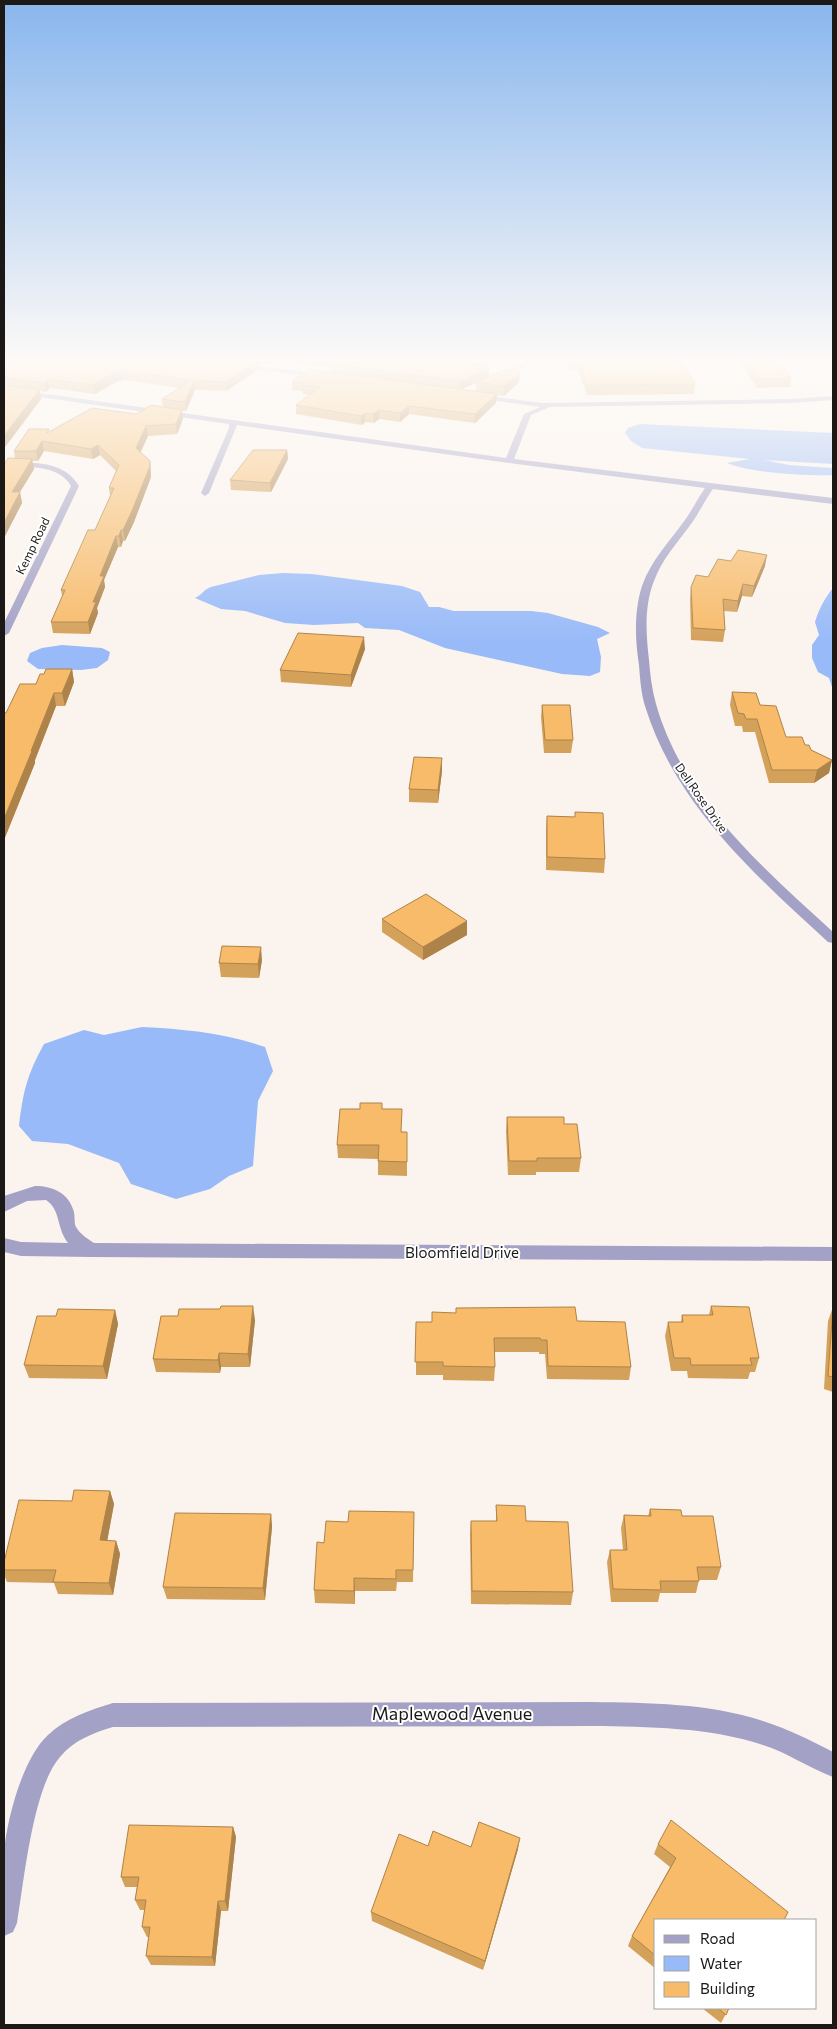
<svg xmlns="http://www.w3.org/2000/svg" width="837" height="2029" font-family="Commissioner,sans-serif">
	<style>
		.water { fill: #98baf8 }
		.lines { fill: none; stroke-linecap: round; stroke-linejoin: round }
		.minor { fill: #a3a1c6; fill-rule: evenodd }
		.wall { fill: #d4a15b; fill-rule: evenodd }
		.shaded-wall { fill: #ad834a }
		.building { fill: #f7bb6a; stroke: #ad834a }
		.labels { text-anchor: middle; stroke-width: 4; stroke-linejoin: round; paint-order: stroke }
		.far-street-label { font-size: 12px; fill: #1b1816; stroke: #fff }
		.street-label { font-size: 15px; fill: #1b1816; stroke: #fff }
		.near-street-label { font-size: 18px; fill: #1b1816; stroke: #fff }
	</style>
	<rect width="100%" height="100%" fill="#fbf3ed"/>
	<path class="water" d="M640,424L833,433V464L764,460L789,465L833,468V475C808,476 750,473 727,463L750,459L642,448L631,441L625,433L628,428Z
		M283,573L312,574L402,586L420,592L429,607H439L454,611H531L548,613L598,627L610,633L597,639L601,657L600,672L590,676L562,674L445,648L399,630L365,628L358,623L314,625L285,623L245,611L221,609L195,598C202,595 204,589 211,587L259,575Z
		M833,588V690L829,678L818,672L812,658V645L819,635L815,622C819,609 824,599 833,588Z
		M62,645L102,648L110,652L108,660L97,668L81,670L38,669L27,661L30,653L42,648Z
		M142,1027C184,1029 225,1033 265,1047L273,1071L258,1101L253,1166L229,1176L210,1189L176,1199L131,1184L119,1163L68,1144L32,1141L19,1126C23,1092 27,1075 44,1044L84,1030L104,1035Z"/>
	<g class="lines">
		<path class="minor" d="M532,359H541L494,381L487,379Z
			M235,363L321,374L325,376L321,378L238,367L234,365Z
			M4,388L506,458L524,414L540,407L476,398L472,396L473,394L543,403L793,399L833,396V400L793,403L550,407L531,415L514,459L833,498V504L713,489C705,500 699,513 691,524C678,542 662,559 654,581C644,606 646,634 649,660C650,674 652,690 656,704C683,799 763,868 833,932V943L828,942C755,875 675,804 645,706C641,693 640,678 639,665C635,639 634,611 642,586C651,560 670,541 685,520C692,510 698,498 705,488L509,463L237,425L209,493L205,496L201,493L229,428V424L4,392Z
			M4,463C30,462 64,460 79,486L9,633L4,636V623L71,486C58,464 26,467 4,467Z
			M35,1186C53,1186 69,1193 74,1212C75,1217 74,1223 76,1227C80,1234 88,1239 94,1243L833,1247V1261L91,1257L21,1256L4,1252V1238L21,1242L68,1243C56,1227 61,1210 46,1200L27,1201L4,1212V1196Z
			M592,1702C649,1703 708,1703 763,1721C788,1729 810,1740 833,1752V1777C809,1768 788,1753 763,1745C709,1727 649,1727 592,1726L113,1727C93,1733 74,1740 60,1757C33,1787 24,1881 17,1923L13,1932L4,1936C4,1908 1,1879 4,1852C7,1818 23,1758 48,1735C66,1718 90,1710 113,1703Z"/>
	</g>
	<path class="wall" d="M4,359H504L484,367L489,376L520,372L519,382L504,396L497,395L496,403L475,423L409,414L400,422L379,419L374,423L365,422L362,425L296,414V405L310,395L303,394L302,391L292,390V381L330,372V365L324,367L273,361L267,365L258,363V370L226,391L195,390L186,411H182L183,419L177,434L148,436L140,452L150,461L151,477L134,522L125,541H123L121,547H118L104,580L105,587L97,608L98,613L90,634L53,633L51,622L62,596L61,590L95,530L110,496L109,488L116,471L100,455L93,459L44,451L38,461H32L34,469L20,492L22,503L4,538V465L15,459L14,451L49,432L136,414L163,407L162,399L180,388L123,380L118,381L95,394L50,388L46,392L40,391L41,399L5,447H4ZM476,383V391L461,389Z
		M566,359H680L695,384L694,394L587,395L578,370H571Z
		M738,359H776L791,378L790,387L757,388Z
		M287,450L288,459L271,492L231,490L230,480Z
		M765,566L752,597L742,596L737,612L724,611L725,630L723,642L691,640L690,599L691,587L708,577Z
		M365,649L351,687L281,682L280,670Z
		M72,669L74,682L65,706H56L35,760V763L4,840V713H6L36,684L44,674Z
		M732,692L760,705L786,737L805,745L811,750L832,760L829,773L814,783H769L755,732H743L742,726H735L730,705Z
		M542,705L573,740L571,753H544L541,717Z
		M442,771L438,803L409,802V789Z
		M575,812L605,859L604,873L546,870V829L547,816L575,817Z
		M382,919L467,921V935L423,960L382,932Z
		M262,960L259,978L221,977L219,963Z
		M383,1109L402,1132L407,1146V1176L378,1175V1159L338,1158L337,1145Z
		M507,1117L564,1124L581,1158L579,1172H536V1175H508L506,1131Z
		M711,1306L759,1358L755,1372H750L748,1379L688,1378L687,1371H671L665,1336L668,1322H681L682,1315H709Z
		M833,1307V1392L824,1389L828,1321Z
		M456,1308L577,1321L631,1367L629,1380L547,1379L545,1354H539V1352H494L495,1367L494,1381L443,1380V1375H416V1322H432L456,1313Z
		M115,1310L118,1324L107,1379L29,1378L24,1365L56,1316Z
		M255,1320L250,1367H221L220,1373L156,1372L153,1359Z
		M110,1491L114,1504L107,1541H116L120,1554L113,1595L58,1594L54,1583L7,1582L4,1574V1562L72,1501Z
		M496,1505L526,1521L573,1592L571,1605L471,1604L470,1534L471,1521H496Z
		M650,1509L682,1516L721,1567L717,1580H699L696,1593H660L658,1602H611L607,1562L610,1550H623L621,1528L624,1515L648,1516Z
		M414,1512L413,1582H397L396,1591H355V1604L315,1603L314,1590L324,1543L348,1522Z
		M271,1514L272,1527L265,1600L167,1599L163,1587Z
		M233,1827L236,1837L228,1911H221L215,1966L151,1965L146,1956L149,1937H147L142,1927L145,1910H140L135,1900L137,1887H125L121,1877Z
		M658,1844L784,1920H656V1969L628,1946L632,1936L670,1867L654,1854Z
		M428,1846L518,1849L483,1970L372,1921L371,1912Z
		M702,2008H729L721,2023Z"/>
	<path class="shaded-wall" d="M266,359H273V361L267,365Z
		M324,359H343L324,367Z
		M482,359H504L468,373L469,364Z
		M258,361V370L226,391V382Z
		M489,368V377L460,390V381Z
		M117,371H121L123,380L118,381L95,394L93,385Z
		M520,372L519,382L504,396V386Z
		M48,379L50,388L46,392L45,383Z
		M194,381L195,390L186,411L185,402Z
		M39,390L41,399L5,447L4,436Z
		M497,394L496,403L475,423V414Z
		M409,406V414L400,422V413Z
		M182,410L183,419L177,434L176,424Z
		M379,410V419L374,423L373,414Z
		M365,413V422L362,425L361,416Z
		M146,426L148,436L138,458L136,448Z
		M42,441L44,451L38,461L36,451Z
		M98,445L100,455L93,459L91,449Z
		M287,450L288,459L271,492L270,483Z
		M32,459L34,469L20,492L22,503L4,538V523L12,492Z
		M150,461L151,477L134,522L125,541L123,530Z
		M121,530L123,541L121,547L119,536Z
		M116,536L118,547L104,580L105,587L97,608L98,613L90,634L88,622L100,576Z
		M767,555L765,566L752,597L754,586Z
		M743,584L742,596L737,612L738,601Z
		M364,637L365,649L351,687V675Z
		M72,669L74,682L65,706L62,693Z
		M54,693L56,706L35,760V763L4,840V819Z
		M442,758V771L438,803V790Z
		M832,760L829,773L814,783L817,770Z
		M467,921V935L423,960V947Z
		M261,947L262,960L259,978L258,964Z
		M253,1306L255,1320L250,1367L248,1354Z
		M115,1310L118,1324L107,1379L103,1366Z
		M219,1353L221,1367L220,1373L218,1360Z
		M110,1491L114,1504L105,1553L100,1540Z
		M271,1514L272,1527L265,1600L263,1588Z
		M116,1541L120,1554L113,1595L109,1583Z
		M354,1578L355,1591V1604L354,1591Z
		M233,1827L236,1837L228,1911L225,1901Z
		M520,1838L518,1849L483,1970L485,1961Z
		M218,1901L221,1911L215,1966L212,1957Z"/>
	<path class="building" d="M4,359H242L258,361L226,382L194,381L185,402L162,399L192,380L121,371H117L93,385L48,379L45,383L4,377Z
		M341,359H482L469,364L489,368L460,381L330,364Z
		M570,359H680L695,384L588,385L578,361L571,362Z
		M745,359H776L791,378L759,379Z
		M309,369L497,394L475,414L409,406L400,413L379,410L373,414L365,413L361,416L296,405L320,387L302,385L305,383L292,381Z
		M504,370L520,372L504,386L476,382Z
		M4,385L39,390L4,436Z
		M151,405L182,410L176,424L146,426L136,448L150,461V466L132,511L123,530H121L119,536H116L100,576H104L93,602H96L88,622H51L65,590H61L88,530H95L114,488H109L119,465L98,445L91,449L42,441L36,451H14L29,429H49L47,433L92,408L136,414Z
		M253,450H287L270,483L230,480Z
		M8,458L32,459L12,492H20L4,523V465Z
		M738,550L767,555L754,586L743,584L738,601L723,599L725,630L693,628L691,587L696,575L708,577L718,559L731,561Z
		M298,633L364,637L351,675L280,670Z
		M46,669H72L62,693H54L31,751H32L4,819V713H6L20,684H36L40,674H44Z
		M732,692L756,693L760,705L776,706L786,737H802L805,745H809L811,750L832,760L817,770H772L757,719H746L744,714L738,713Z
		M542,705H570L573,740H545Z
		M414,757L442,758L438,790L409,789Z
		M575,812L603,813L605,859L547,857V816L575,817Z
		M426,894L467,921L423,947L382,919Z
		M222,946L261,947L258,964L219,963Z
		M360,1103H382V1109H402L401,1132H407V1162L378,1161L379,1145H337L340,1109H360Z
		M507,1117H564V1124H577L581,1158H537V1161H509Z
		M221,1306H253L248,1354L219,1353L218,1360L153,1359L161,1316H178L179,1309H220Z
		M711,1306L749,1307L759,1358H750L752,1365H691L690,1358H674L668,1322H683L682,1315H713Z
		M575,1307L577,1321L625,1322L631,1367L548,1366L547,1340H541L540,1338H494L495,1367L443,1366V1362H415L416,1322H432V1312L456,1313V1308Z
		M833,1307V1377L828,1376Z
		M58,1309L115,1310L103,1366L24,1365L37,1316H56Z
		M74,1490L110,1491L100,1540L116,1541L109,1583L53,1582L56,1570H4V1562L19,1500L72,1501Z
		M496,1505L525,1506L526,1521L568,1522L573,1592L472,1591L471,1521H497Z
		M650,1509L681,1510L682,1516H713L721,1567H697L699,1581H660L661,1590L613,1589L610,1550H627L624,1515L651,1516Z
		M349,1511L414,1512L413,1570H396V1579L354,1578V1591L314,1590L317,1542L324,1543L326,1521L348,1522Z
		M175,1513L271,1514L263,1588L163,1587Z
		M671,1820L788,1912L784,1920H656V1956L632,1936L676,1858L658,1844Z
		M479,1822L520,1838L485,1961L371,1912L399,1834L428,1846L433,1831L471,1847Z
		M129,1825L233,1827L225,1901H218L212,1957L146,1956L150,1927H142L146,1900H135L139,1877H121Z
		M718,2008H729L726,2015Z"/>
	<linearGradient id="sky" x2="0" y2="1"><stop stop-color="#88b6ee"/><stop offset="0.56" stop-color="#fdfaf7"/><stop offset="1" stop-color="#fdfaf7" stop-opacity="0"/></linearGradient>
	<rect width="837" height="643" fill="url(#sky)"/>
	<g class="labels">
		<g class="far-street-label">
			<text transform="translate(33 546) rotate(-64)" y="4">Kemp Road</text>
			<text transform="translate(701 798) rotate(55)" y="4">Dell Rose Drive</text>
		</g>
		<g class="street-label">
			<text x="462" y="1258">Bloomfield Drive</text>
		</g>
		<g class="near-street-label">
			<text x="452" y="1720">Maplewood Avenue</text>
		</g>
	</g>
	<rect width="837" height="2029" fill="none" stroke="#1b1816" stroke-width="10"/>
	<rect x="654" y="1919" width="162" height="90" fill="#ffffff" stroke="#a4a3a2"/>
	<rect x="664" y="1935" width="25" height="8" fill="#a3a1c6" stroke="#a4a3a2"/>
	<text x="700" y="1944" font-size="15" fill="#1b1816">Road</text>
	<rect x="664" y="1956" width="25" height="15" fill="#98baf8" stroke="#a4a3a2"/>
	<text x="700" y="1969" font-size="15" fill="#1b1816">Water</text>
	<rect x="664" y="1982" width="25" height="15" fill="#f7bb6a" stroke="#a4a3a2"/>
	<text x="700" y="1994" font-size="15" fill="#1b1816">Building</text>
</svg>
